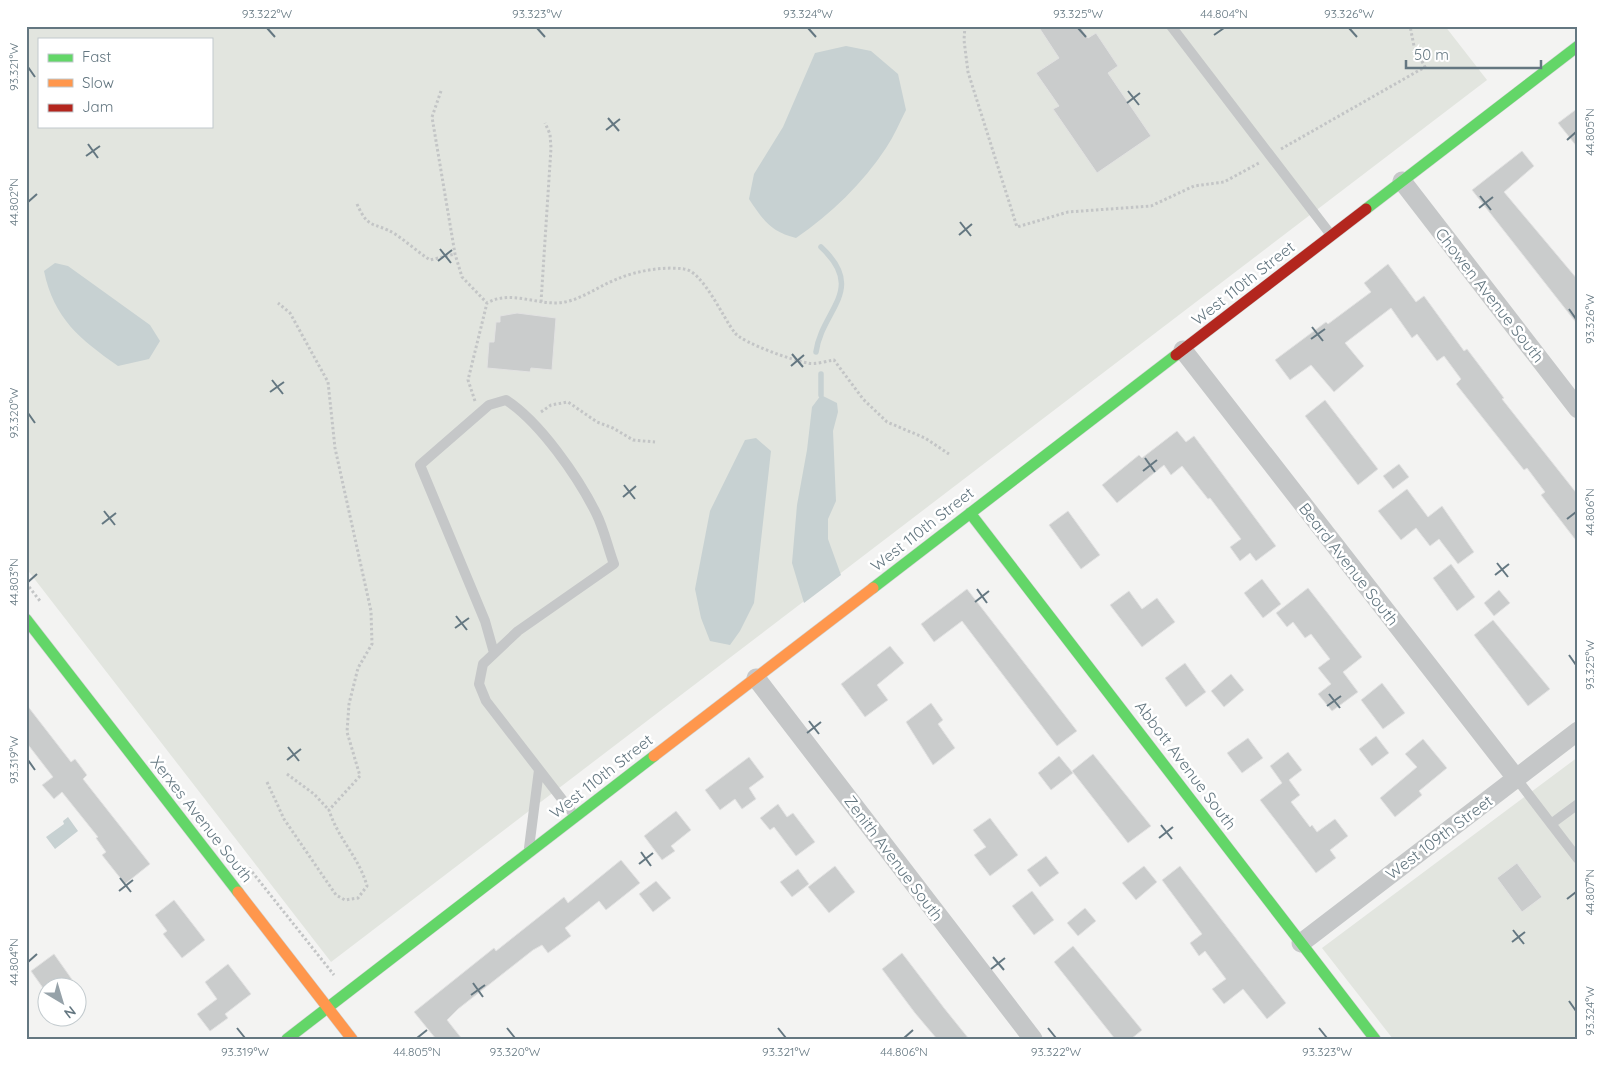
<svg xmlns="http://www.w3.org/2000/svg" width="1604" height="1065" font-family="Quicksand,sans-serif">
	<style>
		.green { fill: #e2e5df; fill-rule: evenodd }
		.water { fill: #c7d1d2 }
		.lines { fill: none; stroke-linecap: round; stroke-linejoin: round }
		.stream { stroke: #c7d1d2; stroke-width: 5.5 }
		.building { fill: #cacccc; stroke: #e2e2e2 }
		.fast-casing { stroke: #cfd1d1; stroke-width: 12 }
		.slow-casing { stroke: #cfd1d1; stroke-width: 12 }
		.jam-casing { stroke: #cfd1d1; stroke-width: 12 }
		.path { stroke: #c3c5c6; stroke-width: 3; stroke-dasharray: 2.5 2.5; stroke-linecap: butt }
		.lane { stroke: #c5c7c8; stroke-width: 10 }
		.street { stroke: #c5c7c8; stroke-width: 19 }
		.fast { stroke: #63d668; stroke-width: 11 }
		.slow { stroke: #ff974d; stroke-width: 11 }
		.jam { stroke: #b3261e; stroke-width: 11 }
		.ticks { fill: none; stroke: #647781; stroke-width: 2 }
		.labels { text-anchor: middle; stroke-width: 5; stroke-linejoin: round; paint-order: stroke }
		.street-label { font-size: 16px; fill: #647781; stroke: #fff }
		.neatline { fill: none; stroke: #647781; stroke-width: 2 }
		.ticks-label { font-size: 12px; text-anchor: middle; fill: #647781 }
	</style>
	<rect width="100%" height="100%" fill="#f3f3f2"/>
	<path class="green" d="M26,26H1445L1487,80L331,962L26,568ZM39,39H211V126H39Z
		M1578,757V1039H1393L1322,948Z"/>
	<path class="water" d="M846,46L871,51L898,74L906,110C900,122 894,136 886,148C863,183 831,214 796,238C771,232 763,220 749,199L754,174L783,127L815,53Z
		M55,263L68,266L150,325L160,341L149,359L118,366C80,339 54,319 44,271Z
		M821,395L837,403L838,412L833,431L836,501L828,519V539L841,575L804,603L792,563L797,505L807,450L812,407Z
		M756,438L771,451L754,603L740,631L730,645L710,641L701,618L695,589L710,511L745,440Z
		M68,817L78,831L55,849L46,837L64,824L63,821Z"/>
	<g class="lines">
		<path class="stream" d="M816,352C822,309 867,290 821,247
			M821,374V395"/>
	</g>
	<path class="building" d="M1038,26H1080L1088,38L1096,33L1118,66L1108,73L1151,136L1097,173L1053,109L1059,106L1036,73L1059,58Z
		M1578,108V148L1558,123Z
		M1522,151L1534,166L1504,192L1578,280V325L1472,190Z
		M1388,264L1416,302L1424,296L1464,351L1467,349L1504,398L1502,399L1578,495V543L1541,495L1545,492L1527,468L1524,470L1456,384L1461,379L1444,356L1437,361L1417,334L1412,338L1391,308L1345,343L1364,366L1334,392L1311,365L1290,380L1275,360L1326,322L1328,324L1371,292L1364,283Z
		M517,313L556,318L552,370L531,368L530,372L487,368L489,342H494L496,322H500V316Z
		M1325,400L1378,469L1358,485L1305,416Z
		M1177,431L1186,442L1194,436L1276,546L1256,561L1250,553L1240,561L1230,547L1241,539L1210,498L1208,499L1182,466L1171,475L1164,465L1117,503L1102,485L1139,455L1142,458Z
		M1399,464L1409,477L1393,489L1383,476Z
		M1407,489L1428,517L1442,506L1474,552L1458,564L1439,539L1430,546L1416,528L1401,540L1378,511Z
		M1068,511L1100,555L1081,569L1049,525Z
		M1451,564L1475,597L1457,611L1433,578Z
		M1262,579L1281,604L1263,618L1244,593Z
		M1308,588L1362,657L1343,672L1358,692L1332,711L1318,694L1331,684L1318,668L1330,659L1311,634L1305,638L1293,622L1287,627L1276,613Z
		M967,589L1077,731L1057,746L962,621L934,642L921,624Z
		M1499,590L1510,603L1494,616L1484,603Z
		M1129,591L1142,609L1157,598L1175,622L1142,647L1110,605Z
		M1493,620L1550,689L1528,706L1474,635Z
		M890,646L904,663L877,685L888,700L865,717L841,684Z
		M1185,663L1206,692L1186,707L1165,678Z
		M1231,674L1244,690L1224,707L1211,691Z
		M1382,683L1405,713L1383,729L1361,700Z
		M931,703L943,720L938,724L955,748L933,765L906,722Z
		M26,704L71,762L75,759L87,775L83,779L150,864L125,884L102,855L106,852L96,838L98,837L62,792L54,799L42,785L53,777L26,742Z
		M1376,736L1389,753L1372,766L1359,749Z
		M1248,738L1263,758L1242,773L1227,753Z
		M1423,739L1447,768L1419,791L1422,795L1395,817L1380,798L1417,767L1405,754Z
		M1288,752L1302,770L1289,780L1300,795L1291,802L1310,827L1312,825L1317,832L1335,819L1348,836L1330,850L1336,858L1316,873L1260,800L1282,783L1270,766Z
		M1093,754L1151,826L1128,843L1072,771Z
		M1059,756L1073,773L1051,790L1038,773Z
		M749,757L764,777L749,788L756,799L742,809L735,799L720,810L705,790Z
		M778,804L787,817L793,813L815,842L796,856L774,827L770,830L760,818Z
		M676,811L691,830L671,846L675,851L662,860L644,836Z
		M990,818L1018,855L990,876L974,855L986,847L973,830Z
		M1046,856L1059,873L1040,887L1027,870Z
		M621,860L640,883L606,910L599,901L565,928L571,936L548,953L542,945L533,950L458,1009L447,1020L462,1039H436L414,1012L494,948L496,951L564,897L568,903Z
		M1517,863L1542,897L1522,912L1497,878Z
		M835,866L855,892L829,913L808,887Z
		M1144,866L1157,882L1136,900L1122,883Z
		M1180,866L1286,1003L1267,1019L1243,989L1224,1004L1212,989L1226,979L1205,951L1199,956L1190,943L1202,934L1162,880Z
		M798,869L809,884L792,897L780,882Z
		M656,881L671,898L653,912L639,894Z
		M1032,891L1054,920L1034,935L1012,906Z
		M174,900L205,940L182,958L163,934L167,931L155,915Z
		M1085,908L1096,921L1078,936L1067,923Z
		M1073,946L1142,1030L1131,1039H1115L1054,962Z
		M902,953L944,1008L969,1039H937L915,1013L882,969Z
		M54,954L78,988H43L31,971Z
		M228,964L251,994L225,1014L228,1018L210,1031L197,1014L217,999L205,982Z"/>
	<g class="lines">
		<g class="fast-casing">
			<path id="fast" d="M1366,209L1578,46
				M970,513L1375,1039
				M873,588L1176,355
				M26,619L238,892
				M287,1039L654,756"/>
		</g>
		<g class="slow-casing">
			<path id="slow" d="M654,756L873,588
				M238,892L352,1039"/>
		</g>
		<g class="jam-casing">
			<path id="jam" d="M1176,355L1366,209"/>
		</g>
		<path class="path" d="M965,26L964,40L968,72L1017,227L1068,212L1151,206L1194,186L1224,182L1259,163
			M441,91L432,117L455,254L462,277L487,303
			M1281,149L1425,67L1414,46L1410,26
			M357,204C369,231 374,221 395,234C407,242 418,252 430,260L455,254
			M541,302L551,148L550,134L545,123
			M475,401L468,380L487,303C511,289 540,307 565,302C584,298 599,286 617,279C636,271 663,266 684,269C703,271 723,318 735,333C743,343 794,361 808,363C815,365 826,361 834,360L863,399L887,422L925,438L949,454
			M541,412L551,405L568,402L597,422L613,428L633,440L655,442
			M26,583L40,601
			M287,774L314,794L329,810
			M267,782L284,819L336,895L345,900L358,898L367,886C359,857 338,839 329,810L360,776L347,732L349,704L358,668L372,644L371,611L335,448L328,382L290,313L278,303
			M249,868L334,975"/>
		<path class="lane" d="M1171,26L1331,235
			M494,653L485,621L420,465L489,405L506,400C540,422 578,477 596,513C604,529 608,548 614,564L518,631L483,664L479,684L486,701L575,816
			M1516,778L1578,859
			M1551,824L1578,804
			M529,848L539,770"/>
		<path class="street" d="M1402,181L1578,409
			M1183,350L1516,778
			M756,678L1033,1039
			M1301,943L1578,731"/>
		<use href="#fast" class="fast"/>
		<use href="#slow" class="slow"/>
		<use href="#jam" class="jam"/>
	</g>
	<path class="ticks" d="M267,28L275,37M537,28L545,37M808,28L816,37M1078,28L1086,37M1349,28L1357,37M1214,35L1224,28M28,67L35,77M1128,91L1139,105M1127,103L1140,93M608,118L619,131M606,130L620,119M1567,140L1576,132M88,144L98,158M86,156L100,146M1480,196L1491,210M28,202L37,194M1479,208L1493,197M960,222L971,236M959,235L972,224M440,249L451,263M438,261L452,250M1569,309L1576,319M1312,327L1323,341M1311,339L1325,329M792,354L803,367M791,366L804,355M272,380L283,394M270,392L284,382M28,413L35,423M1145,458L1155,472M1143,471L1157,460M624,485L635,499M623,497L636,486M104,511L115,525M1567,519L1576,512M102,524L116,513M1497,563L1508,577M1495,575L1509,564M28,582L37,574M977,589L987,603M975,602L989,591M456,616L467,630M455,628L469,618M1569,655L1576,665M1329,694L1340,708M1327,706L1341,696M809,721L819,734M807,733L821,722M288,747L299,761M28,760L35,770M287,760L301,749M1161,825L1172,839M1159,838L1173,827M641,852L651,866M639,864L653,853M120,878L131,892M119,891L133,880M1567,899L1576,892M1513,930L1524,944M1512,942L1525,932M993,957L1004,970M28,962L37,954M991,969L1005,958M473,983L483,997M471,995L485,985M1569,1001L1576,1011M237,1028L245,1038M507,1028L515,1038M778,1028L786,1038M1048,1028L1056,1038M1319,1028L1327,1038M417,1038L427,1030M904,1038L913,1030"/>
	<g class="labels">
		<g class="street-label">
			<text transform="translate(1243 283) rotate(-38)" y="6">West 110th Street</text>
			<text transform="translate(1490 295) rotate(52)" y="6">Chowen Avenue South</text>
			<text transform="translate(922 529) rotate(-38)" y="6">West 110th Street</text>
			<text transform="translate(1349 564) rotate(52)" y="6">Beard Avenue South</text>
			<text transform="translate(1186 765) rotate(53)" y="6">Abbott Avenue South</text>
			<text transform="translate(601 776) rotate(-38)" y="6">West 110th Street</text>
			<text transform="translate(202 819) rotate(52)" y="6">Xerxes Avenue South</text>
			<text transform="translate(1439 837) rotate(-37)" y="6">West 109th Street</text>
			<text transform="translate(894 858) rotate(53)" y="6">Zenith Avenue South</text>
		</g>
	</g>
	<rect width="1604" height="1065" fill="none" stroke="#ffffff" stroke-width="55"/>
	<rect x="38" y="38" width="175" height="90" fill="#ffffff" stroke="#c1c9cd"/>
	<rect x="48" y="54" width="25" height="8" fill="#63d668" stroke="#c1c9cd"/>
	<text x="82" y="62" font-size="15" fill="#647781">Fast</text>
	<rect x="48" y="79" width="25" height="8" fill="#ff974d" stroke="#c1c9cd"/>
	<text x="82" y="88" font-size="15" fill="#647781">Slow</text>
	<rect x="48" y="104" width="25" height="8" fill="#b3261e" stroke="#c1c9cd"/>
	<text x="82" y="112" font-size="15" fill="#647781">Jam</text>
	<g transform="translate(62 1002) rotate(142)"><circle r="24" fill="#ffffff" stroke="#c1c9cd"/>
	<path d="M0-4L9 19L0 12L-9 19Z" fill="#96a2a9"/>
	<text y="-8" font-size="14" font-weight="bold" text-anchor="middle" fill="#647781">N</text>
	</g>
	<path d="M1406 60v8h135v-8" fill="none" stroke="#647781" stroke-width="2.5"/>
	<text x="1414" y="60" font-size="15" fill="#647781" stroke="#ffffff" stroke-width="4" paint-order="stroke">50 m</text>
	<rect x="28" y="28" width="1548" height="1010" class="neatline"/>
	<g class="ticks-label">
		<text x="267" y="18">93.322°W</text>
		<text x="537" y="18">93.323°W</text>
		<text x="808" y="18">93.324°W</text>
		<text x="1078" y="18">93.325°W</text>
		<text x="1224" y="18">44.804°N</text>
		<text x="1349" y="18">93.326°W</text>
		<text transform="translate(14 67) rotate(-90)" y="4">93.321°W</text>
		<text transform="translate(1590 132) rotate(-90)" y="4">44.805°N</text>
		<text transform="translate(14 202) rotate(-90)" y="4">44.802°N</text>
		<text transform="translate(1590 319) rotate(-90)" y="4">93.326°W</text>
		<text transform="translate(14 413) rotate(-90)" y="4">93.320°W</text>
		<text transform="translate(1590 512) rotate(-90)" y="4">44.806°N</text>
		<text transform="translate(14 582) rotate(-90)" y="4">44.803°N</text>
		<text transform="translate(1590 665) rotate(-90)" y="4">93.325°W</text>
		<text transform="translate(14 760) rotate(-90)" y="4">93.319°W</text>
		<text transform="translate(1590 892) rotate(-90)" y="4">44.807°N</text>
		<text transform="translate(14 962) rotate(-90)" y="4">44.804°N</text>
		<text transform="translate(1590 1011) rotate(-90)" y="4">93.324°W</text>
		<text x="245" y="1056">93.319°W</text>
		<text x="417" y="1056">44.805°N</text>
		<text x="515" y="1056">93.320°W</text>
		<text x="786" y="1056">93.321°W</text>
		<text x="904" y="1056">44.806°N</text>
		<text x="1056" y="1056">93.322°W</text>
		<text x="1327" y="1056">93.323°W</text>
	</g>
</svg>
